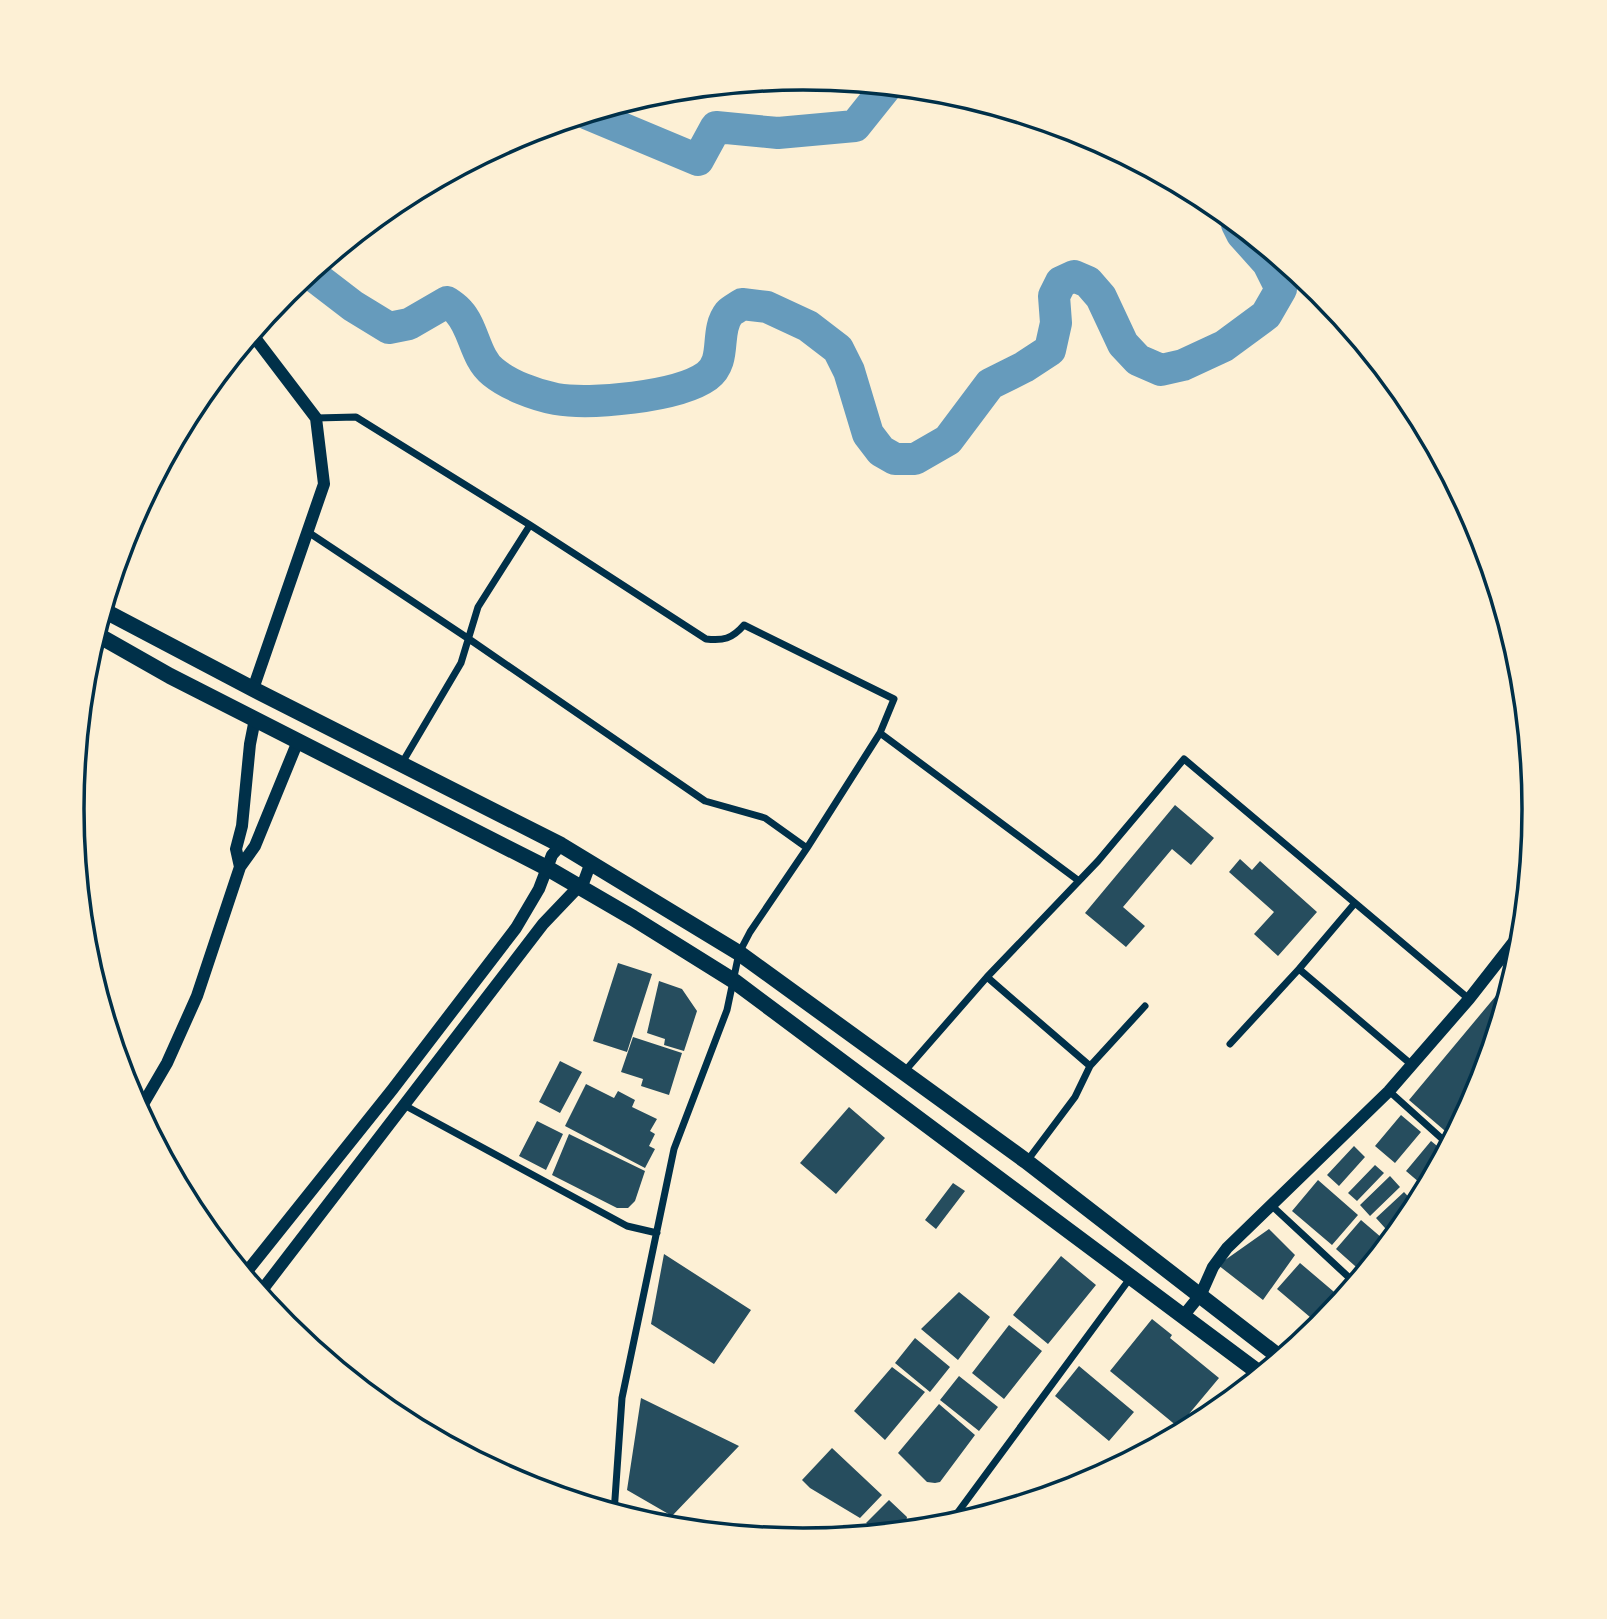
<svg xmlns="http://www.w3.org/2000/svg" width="1607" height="1619" font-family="'Archivo Narrow',sans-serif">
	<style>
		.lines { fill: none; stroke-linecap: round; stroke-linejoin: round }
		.river { stroke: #669bbc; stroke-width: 32 }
		.building { fill: #264d5e }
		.minor { stroke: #003049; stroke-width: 7 }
		.tertiary { stroke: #003049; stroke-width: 12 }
		.primary { stroke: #003049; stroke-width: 16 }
		.rim { fill: none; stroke: #003049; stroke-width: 3.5 }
	</style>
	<rect width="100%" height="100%" fill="#fdf0d5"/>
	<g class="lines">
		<path class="river" d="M588,114L698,160L716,127L778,133L855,126L887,86
			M310,273L353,306L389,328L409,324L447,302C451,305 456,308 459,312C474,328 475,358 493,372C509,385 535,395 556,399C590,405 678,397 707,376C728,360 714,332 729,313C732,310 738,307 742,304L767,307L808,326L838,349L849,371L868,434L881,451L895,459H915L948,440L990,384L1024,367L1050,350L1056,323L1054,296L1061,282L1074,276L1088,282L1101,297L1123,344L1138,360L1161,370L1183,365L1224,346L1266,315L1281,289L1268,263L1242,234L1237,224"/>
	</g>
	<path class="building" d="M1175,805L1214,838L1191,865L1172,849L1123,907L1145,926L1126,947L1085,913Z
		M1240,859L1252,870L1260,861L1317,912L1278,956L1254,934L1274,912L1229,872Z
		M618,963L652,974L627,1052L593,1041Z
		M1515,973L1479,1090L1461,1124L1451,1136L1409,1100Z
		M659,981L682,989L697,1011L684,1051L664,1045L665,1039L647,1033Z
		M633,1037L682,1053L669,1095L641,1086L643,1079L621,1072Z
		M560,1061L582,1072L560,1113L539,1102Z
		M586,1084L614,1098L618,1091L635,1100L632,1107L657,1119L650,1131L655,1134L649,1146L655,1149L645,1168L565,1126Z
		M849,1107L885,1138L836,1194L800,1163Z
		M1401,1115L1421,1132L1395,1163L1375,1146Z
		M537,1121L563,1134L546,1170L519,1156Z
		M569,1134L645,1171L635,1201L628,1208H617L552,1175Z
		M1431,1141L1446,1153L1427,1189L1406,1171Z
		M1354,1146L1365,1157L1339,1186L1327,1175Z
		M1375,1165L1384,1173L1357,1201L1348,1193Z
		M1390,1176L1400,1187L1370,1216L1360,1205Z
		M1318,1180L1358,1215L1332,1245L1292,1211Z
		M953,1183L965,1191L936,1229L925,1220Z
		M1404,1192L1417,1206L1394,1238L1376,1218Z
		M1361,1220L1389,1244L1364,1274L1336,1249Z
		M1269,1229L1295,1255L1263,1300L1218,1265Z
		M664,1254L751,1310L714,1364L651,1324Z
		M1061,1256L1096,1285L1048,1344L1013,1315Z
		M1300,1263L1340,1297L1317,1323L1277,1289Z
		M959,1292L990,1317L958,1360L921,1329Z
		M1152,1319L1172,1335L1170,1338L1219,1378L1178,1427L1110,1371Z
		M1009,1325L1042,1351L1004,1399L972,1373Z
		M915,1338L950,1367L930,1392L895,1363Z
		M1079,1366L1134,1412L1109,1441L1055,1396Z
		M892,1367L925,1392L885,1440L854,1411Z
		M959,1376L998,1407L979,1431L940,1400Z
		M1235,1386L1241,1392L1210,1418L1197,1425Z
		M641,1398L739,1446L672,1516L627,1490Z
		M939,1404L975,1435L940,1482L935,1483L927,1482L898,1453Z
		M832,1448L882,1495L860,1518L810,1488L802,1480Z
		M889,1500L907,1517L905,1527L900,1532L883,1533L866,1523Z"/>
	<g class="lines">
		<path class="minor" d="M316,418L356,417L530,525L706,639C723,641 732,639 744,625L894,699L880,733L807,848L750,932L739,953L727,1010L674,1149L622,1398L614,1513
			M308,532L469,639L705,801L765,818L807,848
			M880,733L1079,881
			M402,763L461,663L478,607L530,525
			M1299,969L1412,1065
			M987,977L1090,1066
			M1230,1044L1299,969L1355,903
			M904,1072L987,977L1098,861L1184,759L1469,999
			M1389,1091L1450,1146
			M404,1105L627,1226L657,1233
			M1027,1161L1075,1097L1090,1066L1145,1006
			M1271,1205L1356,1284
			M947,1527L1131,1277"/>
		<path class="tertiary" d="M252,334L316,418L324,484L253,689
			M240,867L236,849L242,826L250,744L255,719
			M139,1111L167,1063L197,996L240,867L255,846L298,741
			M244,1275L392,1090L516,928L539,889L552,855L561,845
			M259,1294L543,924L584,881L591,862
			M1184,1315L1201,1294L1213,1267L1227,1248L1389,1091L1469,999L1523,930"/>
		<path class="primary" d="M103,610L253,689L561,845L739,953L1026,1161L1282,1359
			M96,634L170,676L547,868L633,918L734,981L1262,1375"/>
	</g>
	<path d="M0 0H1607V1619H0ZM84 809a719 719 0 1 1 1438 0a719 719 0 1 1-1438 0Z" fill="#fdf0d5" fill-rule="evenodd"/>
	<path class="rim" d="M84 809a719 719 0 1 1 1438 0a719 719 0 1 1-1438 0Z"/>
</svg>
